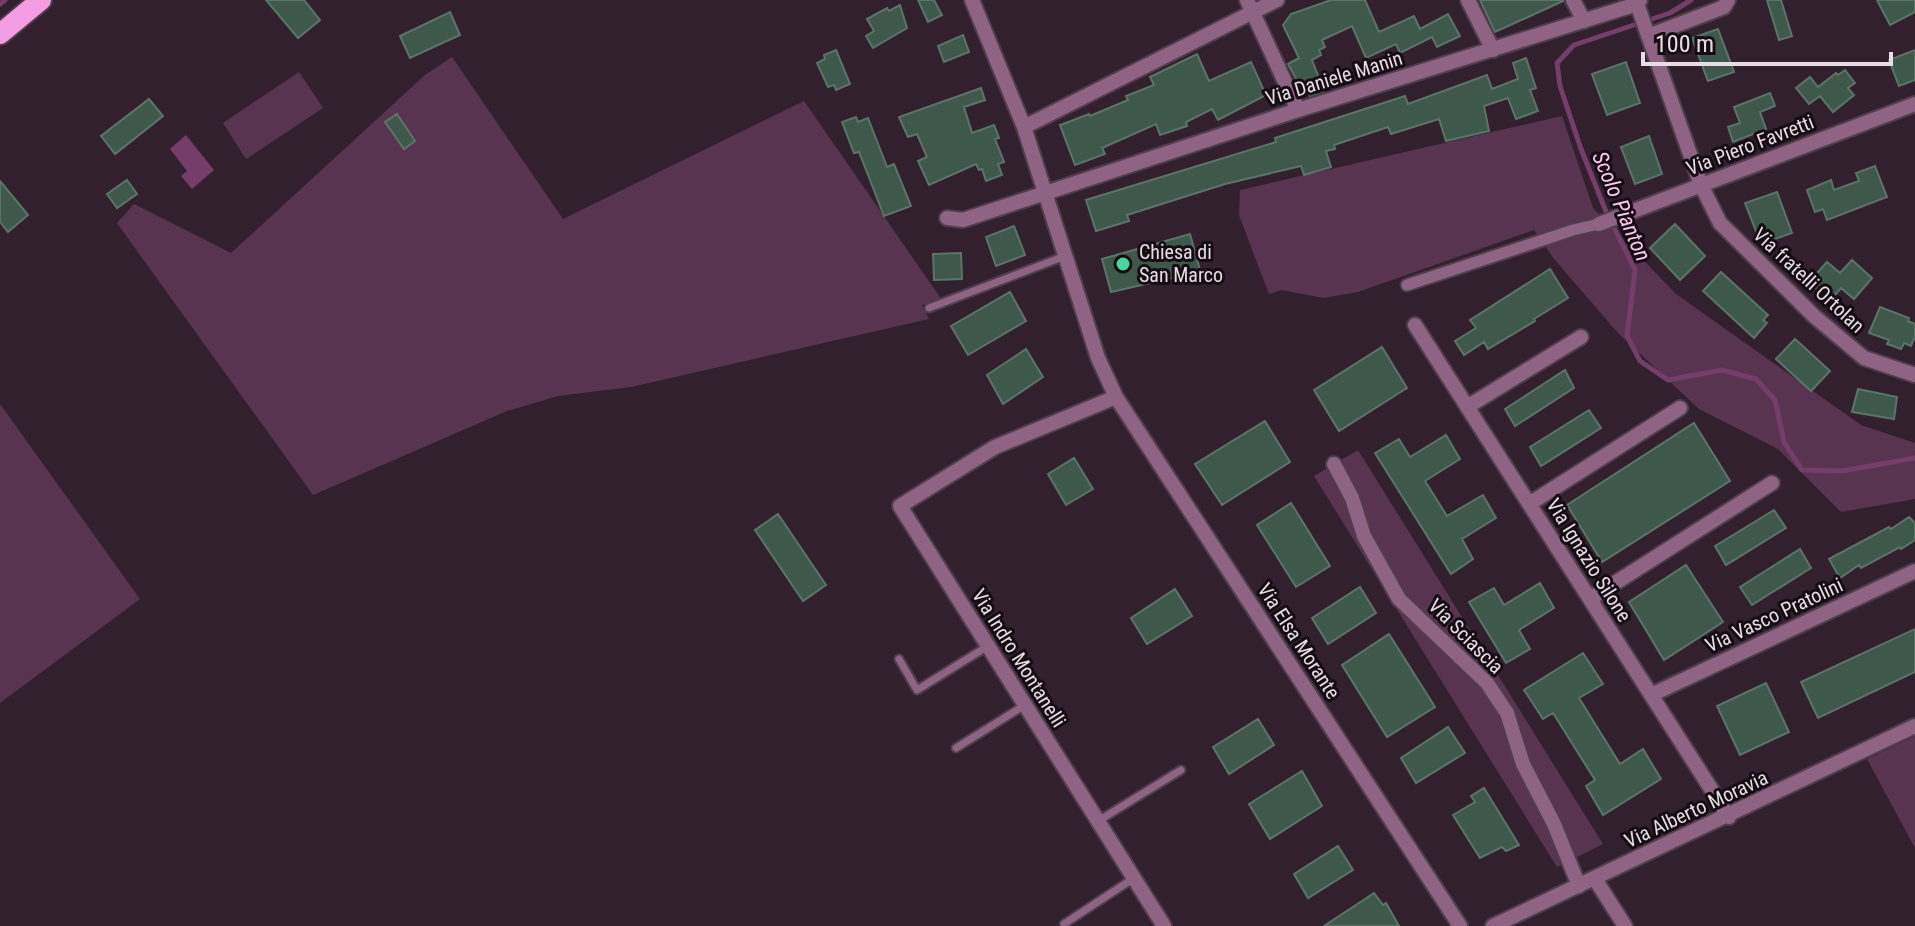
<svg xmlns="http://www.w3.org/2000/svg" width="1915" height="926" font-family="'Roboto Condensed',sans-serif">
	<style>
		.green { fill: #593451 }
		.water { fill: #753d6a }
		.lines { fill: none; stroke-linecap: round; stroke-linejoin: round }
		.stream { stroke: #753d6a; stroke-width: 5 }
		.building { fill: #3f584c; stroke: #5a7567; stroke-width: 2 }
		.service-casing { stroke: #503e4c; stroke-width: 11 }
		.pedestrian-casing { stroke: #503e4c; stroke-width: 15 }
		.minor-casing { stroke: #503e4c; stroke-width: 18 }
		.primary-casing { stroke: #503e4c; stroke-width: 24 }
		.service { stroke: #8e6384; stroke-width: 7 }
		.pedestrian { stroke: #8e6384; stroke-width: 11 }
		.minor { stroke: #8e6384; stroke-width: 14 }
		.primary { stroke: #f59de2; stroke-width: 20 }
		.poi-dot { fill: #48d49d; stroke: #160d14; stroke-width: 3 }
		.labels { text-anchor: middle; stroke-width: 6; stroke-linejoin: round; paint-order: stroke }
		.street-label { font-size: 20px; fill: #e8dce5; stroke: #160d14 }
		.poi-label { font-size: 20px; fill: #e8dce5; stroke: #160d14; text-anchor: start }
		.water-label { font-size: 22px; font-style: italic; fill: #fcc8f0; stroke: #160d14 }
	</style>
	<rect width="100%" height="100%" fill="#33202f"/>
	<path class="green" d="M452,57L563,219L804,101L942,300L922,305L929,319L631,387L558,396L507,411L313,495L117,223L134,204L231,253L425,75Z
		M299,72L323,108L246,159L223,123Z
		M1562,116L1593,208L1676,294L1861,425L1915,443V499L1841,512L1778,449L1699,409L1618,333L1554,259L1534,230L1358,292L1324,298L1281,290L1269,294L1239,215L1240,190Z
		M0,404L140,599L0,703Z
		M1358,450L1603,844L1557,867L1314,476Z
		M1915,736V848L1867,759Z"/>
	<path class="water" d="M186,135L214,170L192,189L181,176L187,171L170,149Z"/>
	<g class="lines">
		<path class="stream" d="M1691,0L1670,13L1574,45L1557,63L1560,86L1581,149L1605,209L1635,270L1627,336L1640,361L1668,380L1722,370L1756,379L1775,400L1784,442L1802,470L1842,471L1915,458
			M0,4L5,0"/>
	</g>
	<path class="building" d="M266,0H304L320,20L298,38Z
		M918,0H934L942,15L928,22Z
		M1331,0H1365L1379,32L1414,16L1420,29L1448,14L1460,36L1437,47L1432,37L1400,53L1396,44L1366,58L1352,26L1322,40L1325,47L1319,50L1321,55L1312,60L1324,91L1310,96L1304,84L1300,86L1288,64L1299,58L1283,25L1291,14Z
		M1480,0H1563V1L1495,32Z
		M1767,0H1781L1792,36L1779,40Z
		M1877,0H1915V12L1890,25Z
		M900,5L907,28L873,48L866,36L874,31L867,19L887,8L889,11Z
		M450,12L460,35L410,58L400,36Z
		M1718,29L1734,72L1708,81L1692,38Z
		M963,35L969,52L944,62L938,46Z
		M836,50L850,84L836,90L834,85L828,87L817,63L825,59L824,55Z
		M1915,50V80L1899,86L1889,60Z
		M1197,54L1209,81L1251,62L1266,95L1218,120L1212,109L1186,122L1187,126L1160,135L1156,124L1102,148L1105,154L1075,165L1060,125L1089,114L1090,116L1128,100L1126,96L1154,85L1150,77Z
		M1526,58L1536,88L1530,90L1538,111L1516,119L1508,98L1484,106L1489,131L1446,141L1439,119L1391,134L1388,127L1334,145L1335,149L1326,151L1331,167L1304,175L1301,166L1225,184L1127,215L1129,221L1096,231L1086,200L1276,142L1275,138L1405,96L1408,104L1487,75L1492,89L1518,79L1513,63Z
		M1626,62L1640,103L1607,115L1592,74Z
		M1845,70L1855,83L1848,88L1854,95L1833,112L1820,96L1809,104L1796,88L1810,77L1818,87L1836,73L1838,75Z
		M981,88L985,100L964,107L972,133L994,125L999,138L995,139L1004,162L998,164L1002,175L986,181L982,169L979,170L976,164L929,185L918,161L927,157L917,134L908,137L899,117Z
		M1770,93L1775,106L1760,112L1766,129L1733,142L1728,127L1740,123L1734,107Z
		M149,99L163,116L115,154L101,136Z
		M397,114L415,141L404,149L385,122Z
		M856,117L858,122L868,118L887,167L894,164L911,206L884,216L859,152L854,153L842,122Z
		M1649,136L1662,174L1635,184L1621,147Z
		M1875,166L1887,197L1827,220L1823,209L1815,212L1807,190L1831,180L1834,190L1859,181L1856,173Z
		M127,180L137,194L117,208L107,194Z
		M0,181L28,215L8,232L0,222Z
		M1777,192L1792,233L1761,244L1745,203Z
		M1675,224L1705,256L1680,280L1650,248Z
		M1014,226L1025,255L996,266L986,237Z
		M1190,234L1202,277L1184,284L1181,276L1111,292L1102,259Z
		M961,253L962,279L934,280L933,254Z
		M1852,260L1872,278L1854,299L1841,288L1830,301L1809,282L1827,262L1840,273Z
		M1550,269L1568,298L1534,319L1535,321L1488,349L1484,342L1464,355L1455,341L1476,328L1470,320Z
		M1721,272L1768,315L1763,320L1767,323L1754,338L1703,291Z
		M1010,292L1026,321L968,355L951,326Z
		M1880,307L1909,318L1908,321L1915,324V336L1911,346L1904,343L1901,349L1887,344L1889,340L1869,333Z
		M1795,339L1830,371L1811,391L1776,359Z
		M1382,347L1407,388L1339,431L1314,390Z
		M1026,349L1043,377L1003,404L987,375Z
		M1565,370L1574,388L1515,426L1505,409Z
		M1858,389L1897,397L1894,419L1852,412Z
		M1589,410L1601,428L1541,466L1530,447Z
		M1265,421L1290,462L1222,505L1195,464Z
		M1694,423L1730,481L1602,562L1567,505Z
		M1446,435L1460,459L1425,481L1447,516L1483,495L1496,518L1462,539L1473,559L1451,574L1375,453L1399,439L1410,457Z
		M1074,458L1093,489L1066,505L1048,474Z
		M1291,503L1330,566L1296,587L1257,525Z
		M1774,510L1786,528L1726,565L1715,546Z
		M778,514L826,585L803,601L755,530Z
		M1909,517L1915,523V540L1901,549L1900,547L1861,568L1859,565L1840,578L1829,559L1889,527L1891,529Z
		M1800,549L1811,568L1752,605L1740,587Z
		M1686,565L1723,622L1664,660L1629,602Z
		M1540,583L1554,608L1519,630L1530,649L1506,663L1469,602L1494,588L1504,605Z
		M1360,587L1376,613L1328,644L1312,618Z
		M1175,589L1192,616L1147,644L1131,618Z
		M1915,629V672L1818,718L1801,682Z
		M1389,634L1435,707L1387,737L1342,665Z
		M1583,653L1603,684L1579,698L1620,764L1643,749L1661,779L1603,815L1586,786L1595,780L1553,713L1543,719L1524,690Z
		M1766,683L1789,732L1740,755L1717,706Z
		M1258,719L1274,745L1229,774L1213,747Z
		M1448,727L1465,753L1416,783L1401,758Z
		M1302,771L1322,806L1270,839L1249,804Z
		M1484,788L1519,845L1506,851L1502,847L1480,858L1453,815L1475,802L1471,796Z
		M1338,846L1353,870L1308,898L1294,874Z
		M1374,893L1383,905L1386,903L1399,926H1324Z"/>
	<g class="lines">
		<g class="service-casing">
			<path id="service" d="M929,308L1065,256
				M899,659L917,690L988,646
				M956,748L1025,705
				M1098,821L1181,770
				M1064,924L1134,878"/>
		</g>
		<g class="pedestrian-casing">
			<path id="pedestrian" d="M1407,285L1573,230L1599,224"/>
		</g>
		<g class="minor-casing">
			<path id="minor" d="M972,0L1024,127L1098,358L1116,397L1460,926
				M1247,0L1298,110
				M1468,0L1493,50
				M1573,0L1584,21
				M1640,0L1637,4L1701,185L1720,223L1814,316L1864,358L1915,375
				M1648,36L1724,7L1728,0
				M1024,127L1277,0
				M947,218L963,220L1298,110L1637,4
				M1599,224L1915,104
				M1415,325L1729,817
				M1116,397L995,447L900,506L1164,926
				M1467,407L1581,337
				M1334,464L1352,498L1364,536L1399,599L1487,683L1507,713L1523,764L1554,824L1579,886
				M1529,504L1680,408
				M1590,599L1772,483
				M1651,695L1915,571
				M1595,879L1625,926
				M1493,926L1915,726"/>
		</g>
		<g class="primary-casing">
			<path id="primary" d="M0,34L41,0"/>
		</g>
		<use href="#service" class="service"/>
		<use href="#pedestrian" class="pedestrian"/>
		<use href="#minor" class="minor"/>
		<use href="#primary" class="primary"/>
	</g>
	<circle class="poi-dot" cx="1123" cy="264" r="8"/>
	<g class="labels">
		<g class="street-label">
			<text transform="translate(1334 78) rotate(-17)" y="7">Via Daniele Manin</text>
			<text transform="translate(1750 145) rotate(-21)" y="7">Via Piero Favretti</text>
			<text transform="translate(1809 280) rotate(43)" y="7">Via fratelli Ortolan</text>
			<text transform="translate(1589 560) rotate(58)" y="7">Via Ignazio Silone</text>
			<text transform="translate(1774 615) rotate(-25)" y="7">Via Vasco Pratolini</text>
			<text transform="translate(1466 636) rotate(45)" y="7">Via Sciascia</text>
			<text transform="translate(1299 641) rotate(57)" y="7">Via Elsa Morante</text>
			<text transform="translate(1019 658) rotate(58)" y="7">Via Indro Montanelli</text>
			<text transform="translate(1696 809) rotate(-25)" y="7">Via Alberto Moravia</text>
		</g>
		<g class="poi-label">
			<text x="1139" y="259">Chiesa di<tspan x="1139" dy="23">San Marco</tspan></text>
		</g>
		<g class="water-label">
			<text transform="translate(1622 206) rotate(67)" y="8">Scolo Pianton</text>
		</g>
	</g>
	<path d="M1643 52v12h248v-12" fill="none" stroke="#e8dce5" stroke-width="4"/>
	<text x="1655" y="52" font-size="24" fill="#e8dce5" stroke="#160d14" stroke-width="6" paint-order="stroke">100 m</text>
</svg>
